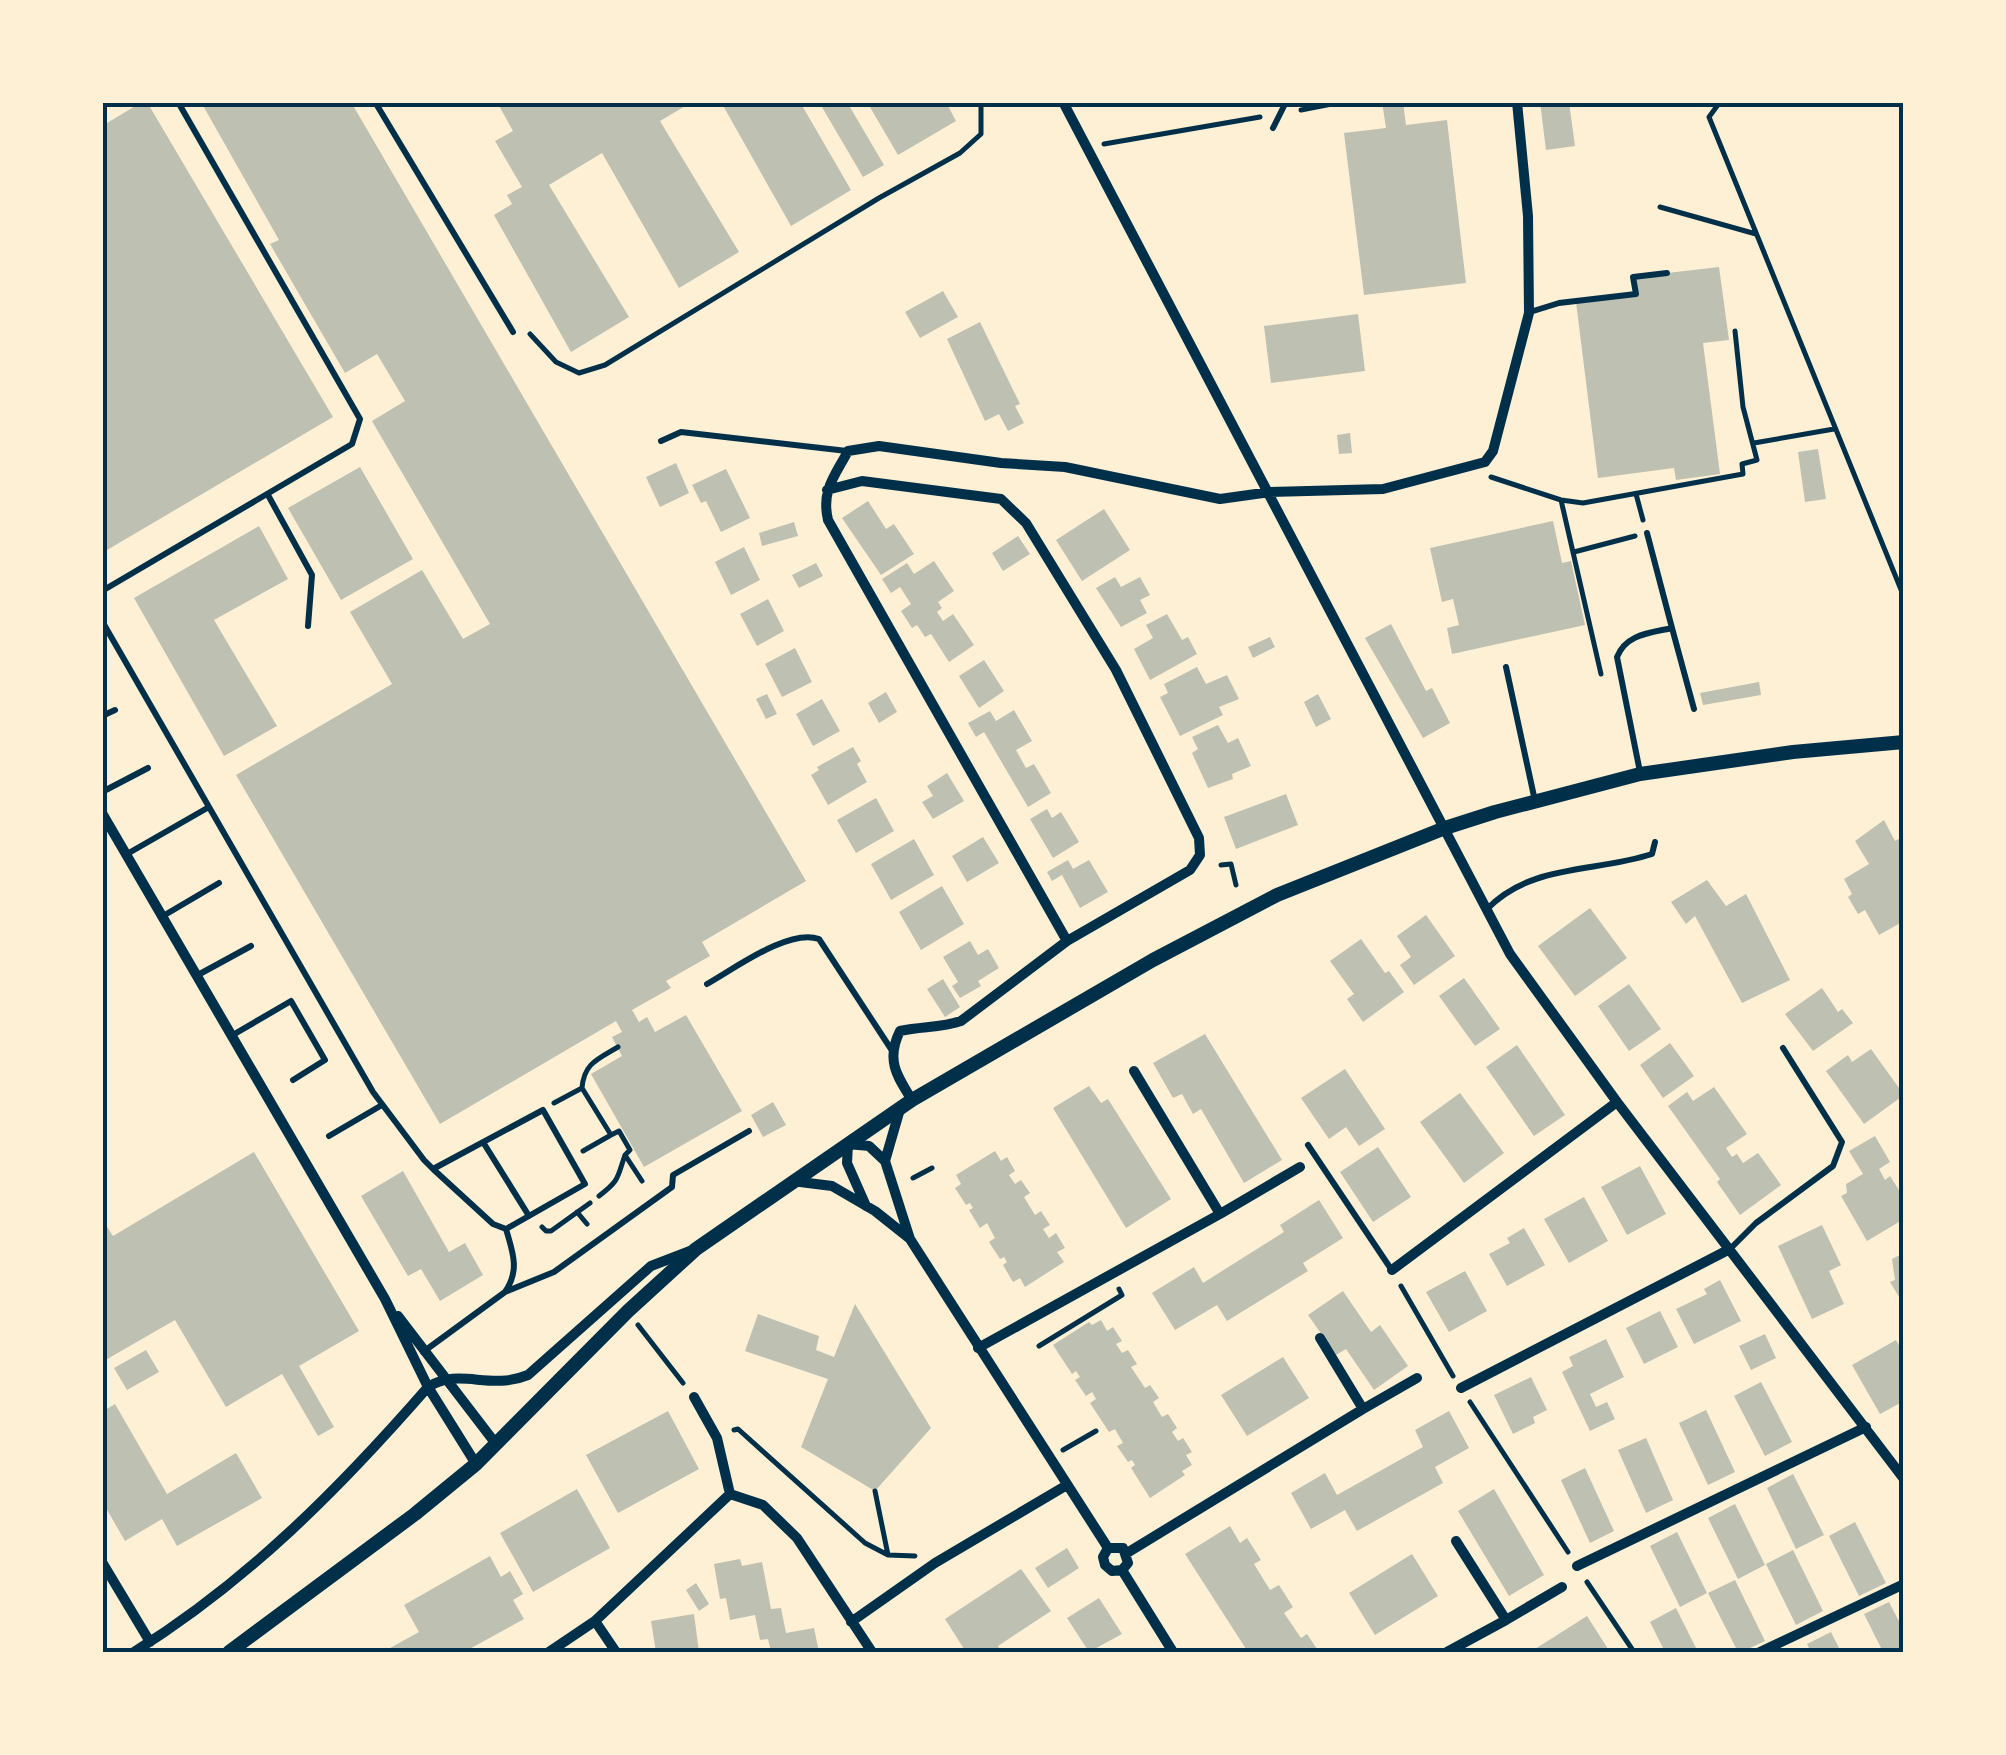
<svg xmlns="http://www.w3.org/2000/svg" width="2006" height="1755" font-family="Montserrat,sans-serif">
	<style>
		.building { fill: #bec0b2 }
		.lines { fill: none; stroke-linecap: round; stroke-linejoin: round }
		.path { stroke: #003049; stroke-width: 5 }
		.service { stroke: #003049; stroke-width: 6 }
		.minor { stroke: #003049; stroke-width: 10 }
		.tertiary { stroke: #003049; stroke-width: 14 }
		.neatline { fill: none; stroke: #003049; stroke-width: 4 }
	</style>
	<rect width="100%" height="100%" fill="#fdf0d5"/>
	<path class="building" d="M142,102H147L333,417L102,553V126Z
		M201,102H351L806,881L702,942L710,956L666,981L671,988L632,1010L639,1022L647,1017L655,1032L686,1015L742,1111L644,1167L591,1074L622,1056L612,1037L622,1032L616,1021L440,1124L236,775L392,684L350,612L422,570L463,639L490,624L372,421L405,401L377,354L345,373L270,244L279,240Z
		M497,102H692L660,121L739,252L679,288L602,153L549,185L629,317L571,352L494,215L512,204L507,195L522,187L495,141L513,131Z
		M721,102H800L851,190L791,226Z
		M819,102H847L884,165L863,177Z
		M867,102H946L956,121L898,155Z
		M1382,102H1403L1406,125L1447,120L1466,283L1364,295L1344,133L1386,128Z
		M1540,102H1569L1575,146L1546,150Z
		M1719,267L1729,340L1703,343L1720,474L1676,480L1674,468L1598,478L1576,302L1636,294L1633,277Z
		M943,291L958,317L920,338L905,312Z
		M1358,314L1365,371L1271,383L1264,326Z
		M980,322L1020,404L1015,406L1024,423L1008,431L999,414L985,421L947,339Z
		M1350,433L1352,453L1339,454L1337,435Z
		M1818,449L1826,499L1805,502L1798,452Z
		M676,463L689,493L660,507L646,477Z
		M360,467L413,559L341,600L288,508Z
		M726,469L750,518L721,532L706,501L701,503L692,485Z
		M868,501L886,529L894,524L914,554L881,575L842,518Z
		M1104,509L1130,550L1082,581L1056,540Z
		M1553,521L1562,563L1571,561L1585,625L1452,654L1447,628L1459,625L1453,599L1442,602L1430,548Z
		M794,522L798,536L762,546L759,533Z
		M259,526L288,579L214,620L277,726L224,756L134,598Z
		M1018,536L1030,554L1003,571L992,553Z
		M744,547L760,580L731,595L715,562Z
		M934,561L954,591L938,602L942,608L937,612L943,621L953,614L974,645L949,662L931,634L925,637L917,625L912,628L901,611L911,604L900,587L891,593L882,579L907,563L914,574Z
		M816,563L823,576L799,588L792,575Z
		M1115,577L1121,587L1140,577L1150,595L1140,600L1147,613L1121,627L1096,588Z
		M768,599L784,631L757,646L740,614Z
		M1167,614L1182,640L1188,637L1197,654L1150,680L1134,649L1153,638L1146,625Z
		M1391,624L1426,691L1432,688L1450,723L1423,738L1365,638Z
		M1270,637L1275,647L1253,658L1248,647Z
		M795,648L812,682L782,697L765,664Z
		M984,660L1004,691L979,708L959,676Z
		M1197,667L1206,684L1227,675L1239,699L1219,707L1223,715L1180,736L1160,697L1168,693L1164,684Z
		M1759,682L1761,695L1703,705L1700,693Z
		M886,692L897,712L879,723L868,703Z
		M767,694L777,714L766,719L756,699Z
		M1318,694L1331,719L1316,727L1304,702Z
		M822,699L840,731L813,746L796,714Z
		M1014,710L1032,741L1016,750L1026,768L1034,764L1051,793L1028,807L984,732L976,737L968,723L990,711L996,721Z
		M1218,725L1228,743L1238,738L1251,766L1232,774L1233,779L1208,788L1192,753L1198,749L1192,737Z
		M853,747L861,761L857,764L867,782L828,805L811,775L819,770L817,767Z
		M947,773L964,801L933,819L922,802L933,796L927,786Z
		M1286,794L1298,825L1236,849L1224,817Z
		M876,798L894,831L856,853L837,820Z
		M1047,809L1052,818L1061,812L1079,842L1053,858L1030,819Z
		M1884,820L1895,841L1902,837L1904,840V921L1879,935L1865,910L1858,914L1848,897L1852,894L1844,879L1869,864L1855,841Z
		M983,837L999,863L967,882L952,856Z
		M914,839L934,875L891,900L871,864Z
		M1068,860L1073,869L1089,860L1108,892L1080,908L1062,875L1052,881L1047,872Z
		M1707,880L1726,906L1746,894L1790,980L1742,1003L1695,916L1686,924L1671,902Z
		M942,886L964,924L921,950L899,912Z
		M1590,908L1627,958L1575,996L1538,946Z
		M1426,915L1455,956L1414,985L1400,965L1411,957L1397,936Z
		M1361,939L1385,973L1389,971L1404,992L1363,1022L1347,999L1354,994L1330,961Z
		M970,941L978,955L988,949L999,968L978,981L981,986L960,998L952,986L958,982L943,957Z
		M1464,978L1500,1029L1475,1046L1439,996Z
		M943,979L960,1007L945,1017L927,989Z
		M1629,984L1661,1029L1629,1051L1598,1006Z
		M1822,988L1838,1012L1842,1009L1853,1023L1813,1051L1785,1014Z
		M1205,1034L1282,1160L1244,1183L1201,1109L1193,1114L1182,1094L1173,1098L1153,1063Z
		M1670,1043L1694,1076L1663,1098L1640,1065Z
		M1517,1045L1565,1115L1534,1136L1486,1067Z
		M1871,1049L1904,1095L1864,1124L1826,1071L1848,1055L1852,1062Z
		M1345,1069L1385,1129L1359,1146L1346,1127L1329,1139L1301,1098Z
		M1089,1086L1101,1103L1108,1099L1171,1199L1126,1228L1053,1108Z
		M1714,1087L1747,1134L1726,1148L1732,1157L1737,1154L1743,1163L1758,1153L1781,1185L1740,1215L1717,1182L1720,1179L1668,1106L1687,1092L1693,1101Z
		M1460,1093L1504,1153L1464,1183L1420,1122Z
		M773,1102L786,1125L763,1137L751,1115Z
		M1875,1136L1890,1162L1879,1169L1885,1180L1890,1176L1904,1198V1219L1867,1241L1841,1196L1847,1193L1846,1184L1863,1174L1849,1151Z
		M1378,1147L1411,1197L1373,1222L1340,1172Z
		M995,1151L1001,1161L1007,1157L1015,1171L1009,1175L1015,1184L1021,1180L1030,1193L1024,1197L1035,1215L1041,1211L1050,1225L1043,1229L1049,1238L1056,1233L1065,1248L1057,1252L1064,1262L1025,1287L1020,1278L1013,1282L1003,1265L1007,1262L1004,1257L1000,1259L989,1242L995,1238L987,1223L980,1228L969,1210L973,1208L970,1203L966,1205L955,1188L961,1184L956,1175Z
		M254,1152L359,1331L299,1366L334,1427L318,1436L282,1374L226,1407L175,1320L102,1362V1219L113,1236Z
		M1640,1166L1666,1214L1627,1235L1601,1187Z
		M403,1171L449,1252L465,1243L483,1275L440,1301L421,1269L408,1276L361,1196Z
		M1584,1197L1608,1241L1569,1263L1544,1219Z
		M1319,1200L1343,1238L1303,1263L1308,1271L1227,1321L1217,1305L1175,1330L1152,1293L1194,1267L1203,1283L1284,1232L1280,1225Z
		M1822,1225L1841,1265L1829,1271L1844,1304L1812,1319L1778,1246Z
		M1524,1228L1545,1265L1507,1286L1489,1254L1510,1243L1507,1238Z
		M1904,1253V1305L1890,1282L1895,1280L1892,1259Z
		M1465,1271L1487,1311L1449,1332L1426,1292Z
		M1720,1280L1741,1321L1694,1344L1676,1309L1707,1294L1704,1289Z
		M1343,1291L1371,1332L1380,1325L1408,1366L1374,1390L1346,1349L1336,1355L1308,1315Z
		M855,1304L931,1428L875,1491L801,1447L828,1379L745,1351L758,1314L819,1336L816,1350L834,1357Z
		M1660,1311L1678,1347L1644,1364L1626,1328Z
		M1101,1320L1107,1331L1113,1327L1122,1341L1116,1344L1122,1353L1128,1350L1137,1364L1131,1367L1145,1388L1150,1385L1159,1398L1153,1402L1162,1417L1168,1414L1177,1428L1172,1432L1178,1441L1183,1438L1192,1452L1186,1455L1192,1465L1182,1471L1185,1475L1150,1498L1131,1468L1135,1465L1132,1460L1128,1462L1117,1446L1123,1443L1115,1429L1109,1432L1090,1403L1096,1399L1092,1392L1086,1396L1075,1380L1080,1377L1076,1371L1072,1374L1053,1345L1089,1322L1092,1325Z
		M1765,1334L1776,1358L1751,1370L1739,1346Z
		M1606,1339L1624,1377L1590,1394L1596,1407L1607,1402L1615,1419L1590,1431L1562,1372L1573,1366L1569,1357Z
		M1896,1340L1904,1354V1401L1880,1414L1852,1365Z
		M146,1350L159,1372L127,1390L114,1368Z
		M1283,1357L1309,1398L1247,1436L1221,1395Z
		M1531,1377L1547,1410L1533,1417L1535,1423L1513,1434L1494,1395Z
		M1761,1382L1792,1442L1765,1456L1734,1396Z
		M115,1404L167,1494L236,1453L262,1498L177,1546L162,1519L125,1541L102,1501V1412Z
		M1706,1410L1735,1472L1708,1485L1679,1423Z
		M668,1411L699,1469L618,1513L586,1455Z
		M1449,1411L1469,1448L1435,1467L1443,1483L1357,1531L1345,1510L1311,1529L1291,1493L1325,1473L1337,1495L1423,1447L1415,1430Z
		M1646,1438L1673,1500L1646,1513L1618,1450Z
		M1585,1468L1614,1531L1590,1543L1561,1480Z
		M1793,1474L1824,1535L1796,1549L1767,1488Z
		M577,1489L610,1548L533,1592L500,1533Z
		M1494,1489L1544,1575L1509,1596L1458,1511Z
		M1735,1504L1765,1565L1738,1579L1708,1518Z
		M1855,1522L1886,1583L1859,1596L1829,1536Z
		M1230,1526L1240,1543L1247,1538L1261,1560L1254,1564L1270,1590L1279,1585L1293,1607L1284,1613L1301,1638L1307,1634L1319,1652H1248L1185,1554Z
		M1677,1532L1707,1593L1680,1607L1650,1546Z
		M1067,1548L1079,1568L1048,1588L1035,1568Z
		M1793,1550L1823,1611L1796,1625L1766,1564Z
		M1412,1554L1438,1596L1375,1635L1349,1593Z
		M490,1556L501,1577L510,1571L523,1594L513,1600L524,1619L464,1652H393L390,1648L419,1632L404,1605Z
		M740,1559L742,1566L762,1562L771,1609L781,1608L786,1633L814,1628L819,1652H771L768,1639L760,1640L755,1615L730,1620L726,1598L720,1599L714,1564Z
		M1021,1569L1051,1611L998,1646L1002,1652H966L945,1619Z
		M1735,1580L1765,1641L1741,1652H1738L1708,1593Z
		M696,1583L709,1604L699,1611L686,1590Z
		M1099,1598L1122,1634L1089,1652L1067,1618Z
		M1889,1602L1904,1631V1652H1883L1864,1614Z
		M1676,1608L1698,1652H1665L1650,1622Z
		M694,1614L699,1652H656L651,1621Z
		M1587,1616L1610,1652H1530L1554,1637Z
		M1831,1632L1841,1652H1811L1807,1644Z"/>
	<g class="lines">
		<path class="path" d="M1720,102L1709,117L1904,597
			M1301,110L1342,102
			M1104,144L1260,117
			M1660,207L1756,234
			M530,334L556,362L579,373L605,365L879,198L960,153L981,134V102
			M1754,443L1834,429
			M1491,477L1561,500L1583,503L1743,474L1742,464L1757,460L1743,407L1735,331
			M1636,494L1643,520
			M1561,500L1601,674
			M1574,552L1635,536
			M1221,865L1231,864L1236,885
			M582,1088L611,1135L583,1151
			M554,1103L582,1088C584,1063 598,1059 618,1047
			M611,1135L619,1131L630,1150L625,1155L642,1181
			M913,1178L932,1168
			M599,1196C620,1180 617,1178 625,1155
			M577,1212L587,1224
			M542,1227L546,1231H551L590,1203
			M1401,1286L1453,1376
			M638,1325L683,1383
			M1039,1346L1122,1295L1119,1289
			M1470,1402L1568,1552
			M734,1430L738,1429L865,1543L888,1555L915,1556
			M1063,1450L1096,1431
			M875,1491L888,1555
			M1587,1582L1634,1652"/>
		<path class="service" d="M375,102L513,332
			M1273,128L1286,102
			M1530,312L1559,303L1636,294L1633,277L1667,273
			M661,441L681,432L847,451
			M268,495L312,575L308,626
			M102,591L352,444L360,419L178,102
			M102,621L373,1092L424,1160L433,1169L493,1224L506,1229L585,1184L543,1110L433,1169
			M1672,628L1694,709
			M1506,667L1535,801
			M102,716L115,710
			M1640,772L1617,657C1626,634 1650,633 1672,628L1647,533
			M102,792L148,768
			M127,854L209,807
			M1486,910C1531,863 1594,873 1652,854L1655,842
			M163,916L219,883
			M196,976L251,946
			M707,984C734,969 789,928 819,939L891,1049
			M231,1036L291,1001L325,1060L293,1080
			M329,1136L382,1105
			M483,1142L529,1216
			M1308,1145L1391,1269
			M1729,1250L1756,1223L1833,1166L1842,1142L1783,1048
			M505,1292L554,1272L672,1187L673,1175L749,1131
			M423,1352L505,1292C520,1270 513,1253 506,1229"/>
		<path class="minor" d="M1063,102L1510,954L1617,1102L1904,1479
			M827,490L862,481L1001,499L1026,523L1116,670L1199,838L1200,855L1190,870L1067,941L961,1021C940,1028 922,1026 900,1031C886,1059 896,1075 912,1100
			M102,813L385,1299L428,1387L476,1464
			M1067,941L828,520C821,490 835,476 848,451L879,446L1001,463L1065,467L1220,499L1270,492L1383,489L1485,462L1493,451L1529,313L1528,216L1517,102
			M885,1161L900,1109
			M792,1181L832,1186L875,1211L909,1238
			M866,1206L847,1163L848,1144L869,1146L885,1161L910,1239L1108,1548
			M1220,1214L1300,1167
			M1392,1270L1617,1102
			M398,1316L496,1444
			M978,1348L1220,1214L1134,1071
			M1461,1388L1728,1250
			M694,1397L717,1438L730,1494L763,1505L797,1538L872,1652
			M1363,1409L1417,1378
			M1108,1548H1123L1128,1563L1122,1570
			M1108,1548L1103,1557L1105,1565L1112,1571L1122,1570
			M1127,1553L1363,1409L1320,1338
			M102,1562L150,1642
			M1577,1566L1866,1427
			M1122,1570L1173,1652
			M1506,1620L1562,1587
			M595,1621L616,1652
			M851,1622L935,1563L1067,1485
			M134,1652C248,1581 340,1488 428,1387C460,1367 489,1391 528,1375L651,1266L690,1251
			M549,1652L595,1621L730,1494
			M1447,1652L1506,1620L1456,1541
			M1760,1652L1904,1584"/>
		<path class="tertiary" d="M229,1652L415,1514L476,1464L628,1311L696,1249L912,1100L1153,960L1277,895L1445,828L1495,812L1640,774L1793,752L1904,742"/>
	</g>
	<rect width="2006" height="1755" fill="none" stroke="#fdf0d5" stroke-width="210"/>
	<rect x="105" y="105" width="1796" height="1545" class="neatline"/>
</svg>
